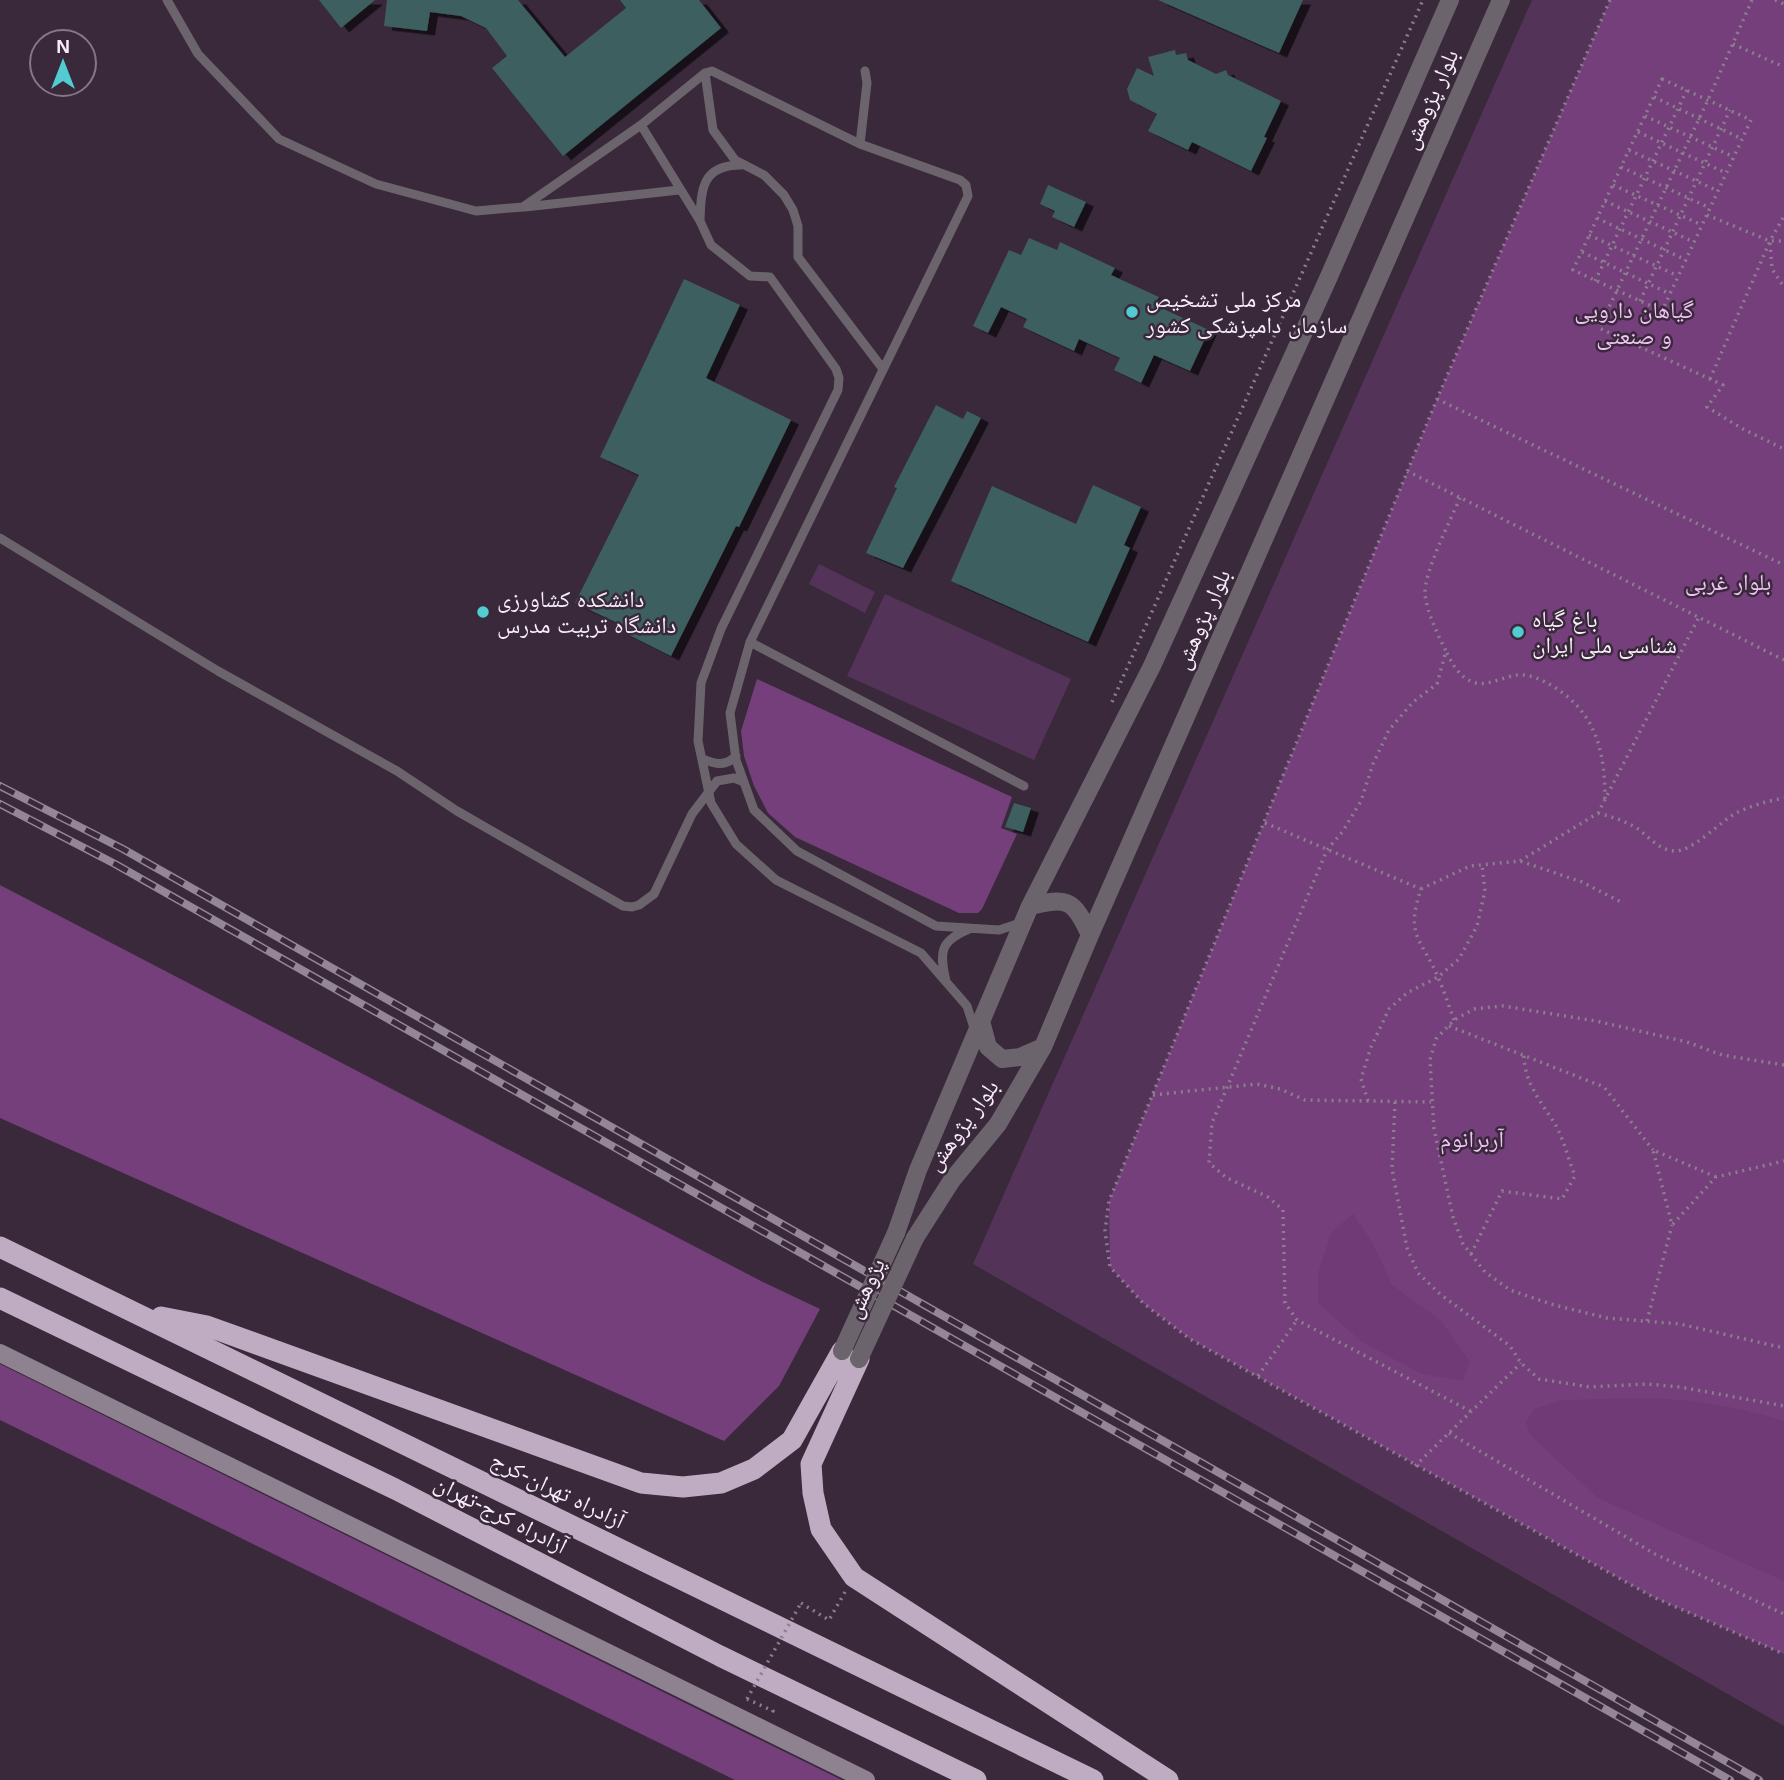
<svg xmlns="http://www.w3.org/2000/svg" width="1784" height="1780" font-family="Helvetica,'Noto Naskh Arabic',sans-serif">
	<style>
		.green { fill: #543358 }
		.forest { fill: #743f7b }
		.water { fill: #6f3a75 }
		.building { fill: #3d5e5f; filter: url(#shadow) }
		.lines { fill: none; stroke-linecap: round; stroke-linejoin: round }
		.path { stroke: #8b7e8d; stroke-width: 3.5; stroke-dasharray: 2 5; stroke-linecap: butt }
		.service { stroke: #6c646d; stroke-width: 9 }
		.tertiary { stroke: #6c646d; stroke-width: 18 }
		.secondary { stroke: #8e8190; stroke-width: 18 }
		.motorway { stroke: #c0acc2; stroke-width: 21 }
		.rail-casing { stroke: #948695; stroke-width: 8 }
		.rail { stroke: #39293b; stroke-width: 5; stroke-dasharray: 16; stroke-linecap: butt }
		.path-bridge { stroke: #8b7e8d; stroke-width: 3.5; stroke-dasharray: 2 5; stroke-linecap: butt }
		.tertiary-bridge { stroke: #6c646d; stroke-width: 18 }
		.poi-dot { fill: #52ccd0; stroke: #39293b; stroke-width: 2.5 }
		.labels { text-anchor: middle; stroke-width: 5; stroke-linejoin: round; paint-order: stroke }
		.street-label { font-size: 23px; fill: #f8edf9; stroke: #39293b }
		.poi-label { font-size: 23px; fill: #f8edf9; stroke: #39293b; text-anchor: start }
		.park-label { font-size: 23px; fill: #f0c2f5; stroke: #39293b }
	</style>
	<defs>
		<filter id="shadow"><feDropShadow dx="8" dy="4.5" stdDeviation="0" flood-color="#0009"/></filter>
	</defs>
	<rect width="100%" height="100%" fill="#39293b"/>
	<path class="green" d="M1532,0H1784V1726L973,1264Z
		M819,564L875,592L865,613L809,584Z
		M885,594L1071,679L1034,760L847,676Z"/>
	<path class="forest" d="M1610,0H1784V1654L1653,1597L1190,1339L1143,1303L1110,1267L1109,1201L1437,399Z
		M757,679L1012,797L1001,828L1017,834L982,909L978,913H959L795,837L768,813L754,786L744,756L741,731Z
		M0,885L761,1281L820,1309L779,1386L724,1441L0,1118Z
		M0,1364L746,1733L842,1780H735L0,1420Z"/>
	<path class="water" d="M1353,1214L1372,1242L1392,1285L1440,1320L1470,1361L1463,1381L1422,1374L1362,1342L1318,1303V1274L1331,1233Z
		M1645,1398C1692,1399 1739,1407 1784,1421V1581L1598,1498L1530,1435L1526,1422L1534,1409L1564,1400Z"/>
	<path class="building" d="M319,0H375L341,28Z
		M387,0H518L565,57L626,8L620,0H699L721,28L563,156L492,68L507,56L486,28L461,16L430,12L427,31L384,26Z
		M1158,0H1303L1279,53Z
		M1175,50L1176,55L1186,53L1188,60L1216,74L1226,70L1228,75L1281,101L1264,137L1267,138L1251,171L1192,142L1188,150L1148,131L1157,114L1130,100L1127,89L1137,68L1154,76L1148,57Z
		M1048,185L1086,202L1074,227L1052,217L1055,211L1040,204Z
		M1029,238L1057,250L1060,242L1115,268L1111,275L1159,297L1155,305L1209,330L1190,371L1154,355L1141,383L1114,370L1120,358L1079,339L1074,351L1023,327L1027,319L1001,307L988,333L973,326L1009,250L1021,255Z
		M684,279L740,305L706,378L791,420L739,527L736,526L671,656L623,632L626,627L575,603L639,475L600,457Z
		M936,405L963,419L967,411L981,418L903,568L866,553L897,488L894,487Z
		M1093,485L1141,507L1124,545L1130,548L1088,642L951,581L992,486L1076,524Z
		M1014,803L1031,808L1023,832L1005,827Z"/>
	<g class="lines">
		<path class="path" d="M1610,0L1437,399L1109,1201L1105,1231L1110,1267L1143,1303L1190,1339L1653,1597L1784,1654
			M1752,0L1708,100L1599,328L1723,385L1707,407L1741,428L1784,449
			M1775,0L1784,4
			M1733,44L1784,67
			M1662,79L1751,120L1662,311L1573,270Z
			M1654,97L1742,139
			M1645,116L1734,157
			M1638,132L1726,173
			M1629,150L1718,191
			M1621,167L1710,208
			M1613,185L1702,225
			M1605,201L1694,242
			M1707,215L1770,241H1784
			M1597,218L1686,260
			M1589,235L1678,276
			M1770,243L1772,269L1784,287
			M1582,252L1670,294
			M1595,281L1687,90
			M1640,301L1730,110
			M1710,379L1770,241L1784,216
			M1437,399L1784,565
			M1407,471L1784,660
			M1460,498C1451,519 1423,574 1425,595C1428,615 1437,633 1446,651L1437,684L1413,702L1389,730L1373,764L1361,801L1343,831L1327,850L1212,1123L1209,1163L1227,1178L1268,1197L1283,1210L1285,1303L1297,1320L1472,1412
			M1447,653C1453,666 1461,679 1476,683C1488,686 1505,676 1518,675C1529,674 1540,679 1549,684C1595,710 1605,749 1605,799
			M1112,702L1423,0
			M1598,813C1612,817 1626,821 1638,829C1649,837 1659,850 1674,851C1693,852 1720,821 1738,812C1753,805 1768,801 1784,798
			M1265,823L1421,889
			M1520,861L1598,813L1699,617
			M1454,1020C1449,1006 1444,991 1438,977C1421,938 1405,936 1421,889L1470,866L1520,861L1582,882L1623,903
			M1449,1026L1604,1087L1653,1150
			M1784,1065L1722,1055L1687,1042L1596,1021L1503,1006L1474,1009L1454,1020L1436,1039L1430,1060L1434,1129L1453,1217L1463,1244L1485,1272L1510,1290L1554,1305L1607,1318L1680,1324L1784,1348
			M1153,1095L1257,1084L1280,1089L1305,1100L1431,1102
			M1368,1101L1361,1079L1371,1047L1389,1009L1407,993L1438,977L1459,959L1477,926L1485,891L1482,865
			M1395,1102L1392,1169L1407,1248L1418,1273L1440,1294L1510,1346L1521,1363L1539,1379L1590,1387L1647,1384L1680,1387L1784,1406
			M1716,1177L1653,1150L1672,1225L1716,1177L1784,1161
			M1471,1254L1502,1191L1562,1199L1575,1176C1568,1159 1564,1139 1555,1124C1541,1102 1524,1082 1524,1055
			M1647,1321L1672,1225
			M1258,1376L1297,1320
			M1449,1433L1655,1554L1784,1614
			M1415,1466L1521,1363
			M801,1603L829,1620L845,1592
			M747,1699L773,1711L771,1714"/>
		<path class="service" d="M167,0L198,54L279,139L376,184L476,211L523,207L641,125L705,73L712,71L860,144L960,180L966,185L968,196L750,642L730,713L736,760L754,810L797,851L936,926L999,930L1023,922
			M705,73L713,130L735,160L764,175L784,195L793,210L798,226V257L883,369
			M641,125L700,221L711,245L750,276L770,277L836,369L839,378L838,390L721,629L701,683L698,741L711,803L736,844L776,880L921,953L967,1006L975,1031
			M860,144L867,83L865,71
			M525,207L679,190
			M700,221C701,189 702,165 741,165
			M0,538L218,671L397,771L457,811L623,906L632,907L639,905L654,894L692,814L717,781L734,778L744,782
			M750,642L1024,786
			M702,759C715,764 725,767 736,756
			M946,981C939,952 940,941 969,929"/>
		<path class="tertiary" d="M1030,906C1068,897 1073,899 1090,935
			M981,1021L988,1047L1002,1059L1020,1057L1043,1047
			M896,1233L918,1170L1030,906L1152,666L1327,281L1450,0
			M915,1238L952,1180L998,1124L1043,1047L1090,935L1501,0"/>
		<path class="secondary" d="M0,1353L866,1780"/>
		<path class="motorway" d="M0,1247L1093,1780
			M0,1298L395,1489L720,1656L976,1780
			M161,1317L207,1326L641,1483L683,1487L721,1483L754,1469L792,1440L842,1351
			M859,1359L811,1464L813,1493L821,1529L854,1577L1168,1780"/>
		<g class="rail-casing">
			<path id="rail" d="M0,786L123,849L1759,1780
				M0,804L115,864L1730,1780"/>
		</g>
		<use href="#rail" class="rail"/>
		<path class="path-bridge" d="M747,1699L801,1603"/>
		<path class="tertiary-bridge" d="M842,1351L896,1233
			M859,1359L915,1238"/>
	</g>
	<g class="poi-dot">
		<circle cx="1132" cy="312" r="7"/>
		<circle cx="483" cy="612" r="7"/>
		<circle cx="1518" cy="632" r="7"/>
	</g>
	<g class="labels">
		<g class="street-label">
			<text transform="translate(1430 99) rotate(-66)" y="8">بلوار پژوهش</text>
			<text transform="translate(1202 619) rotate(-66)" y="8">بلوار پژوهش</text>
			<text transform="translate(962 1125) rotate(-54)" y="8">بلوار پژوهش</text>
			<text transform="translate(865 1288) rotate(-65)" y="8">پژوهش</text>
			<text transform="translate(558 1490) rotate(26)" y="8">آزادراه تهران-کرج</text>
			<text transform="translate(501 1514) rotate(27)" y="8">آزادراه کرج-تهران</text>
		</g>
		<g class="poi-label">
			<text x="1146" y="307">مرکز ملی تشخیص<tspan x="1146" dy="26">سازمان دامپزشکی کشور</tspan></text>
			<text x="497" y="607">دانشکده کشاورزی<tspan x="497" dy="26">دانشگاه تربیت مدرس</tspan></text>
			<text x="1532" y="627">باغ گیاه‌<tspan x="1532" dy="26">شناسی ملی ایران</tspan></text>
		</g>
		<g class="park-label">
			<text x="1634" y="318">گیاهان دارویی<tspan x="1634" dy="26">و صنعتی</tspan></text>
			<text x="1728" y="590">بلوار غربی</text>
			<text x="1472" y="1147">آربرانوم</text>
		</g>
	</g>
	<g transform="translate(63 63)"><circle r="33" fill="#39293b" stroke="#857787" stroke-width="2"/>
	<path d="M0-5L12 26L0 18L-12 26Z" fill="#52ccd0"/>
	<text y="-10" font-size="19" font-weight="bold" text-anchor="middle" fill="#f8edf9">N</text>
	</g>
</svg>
